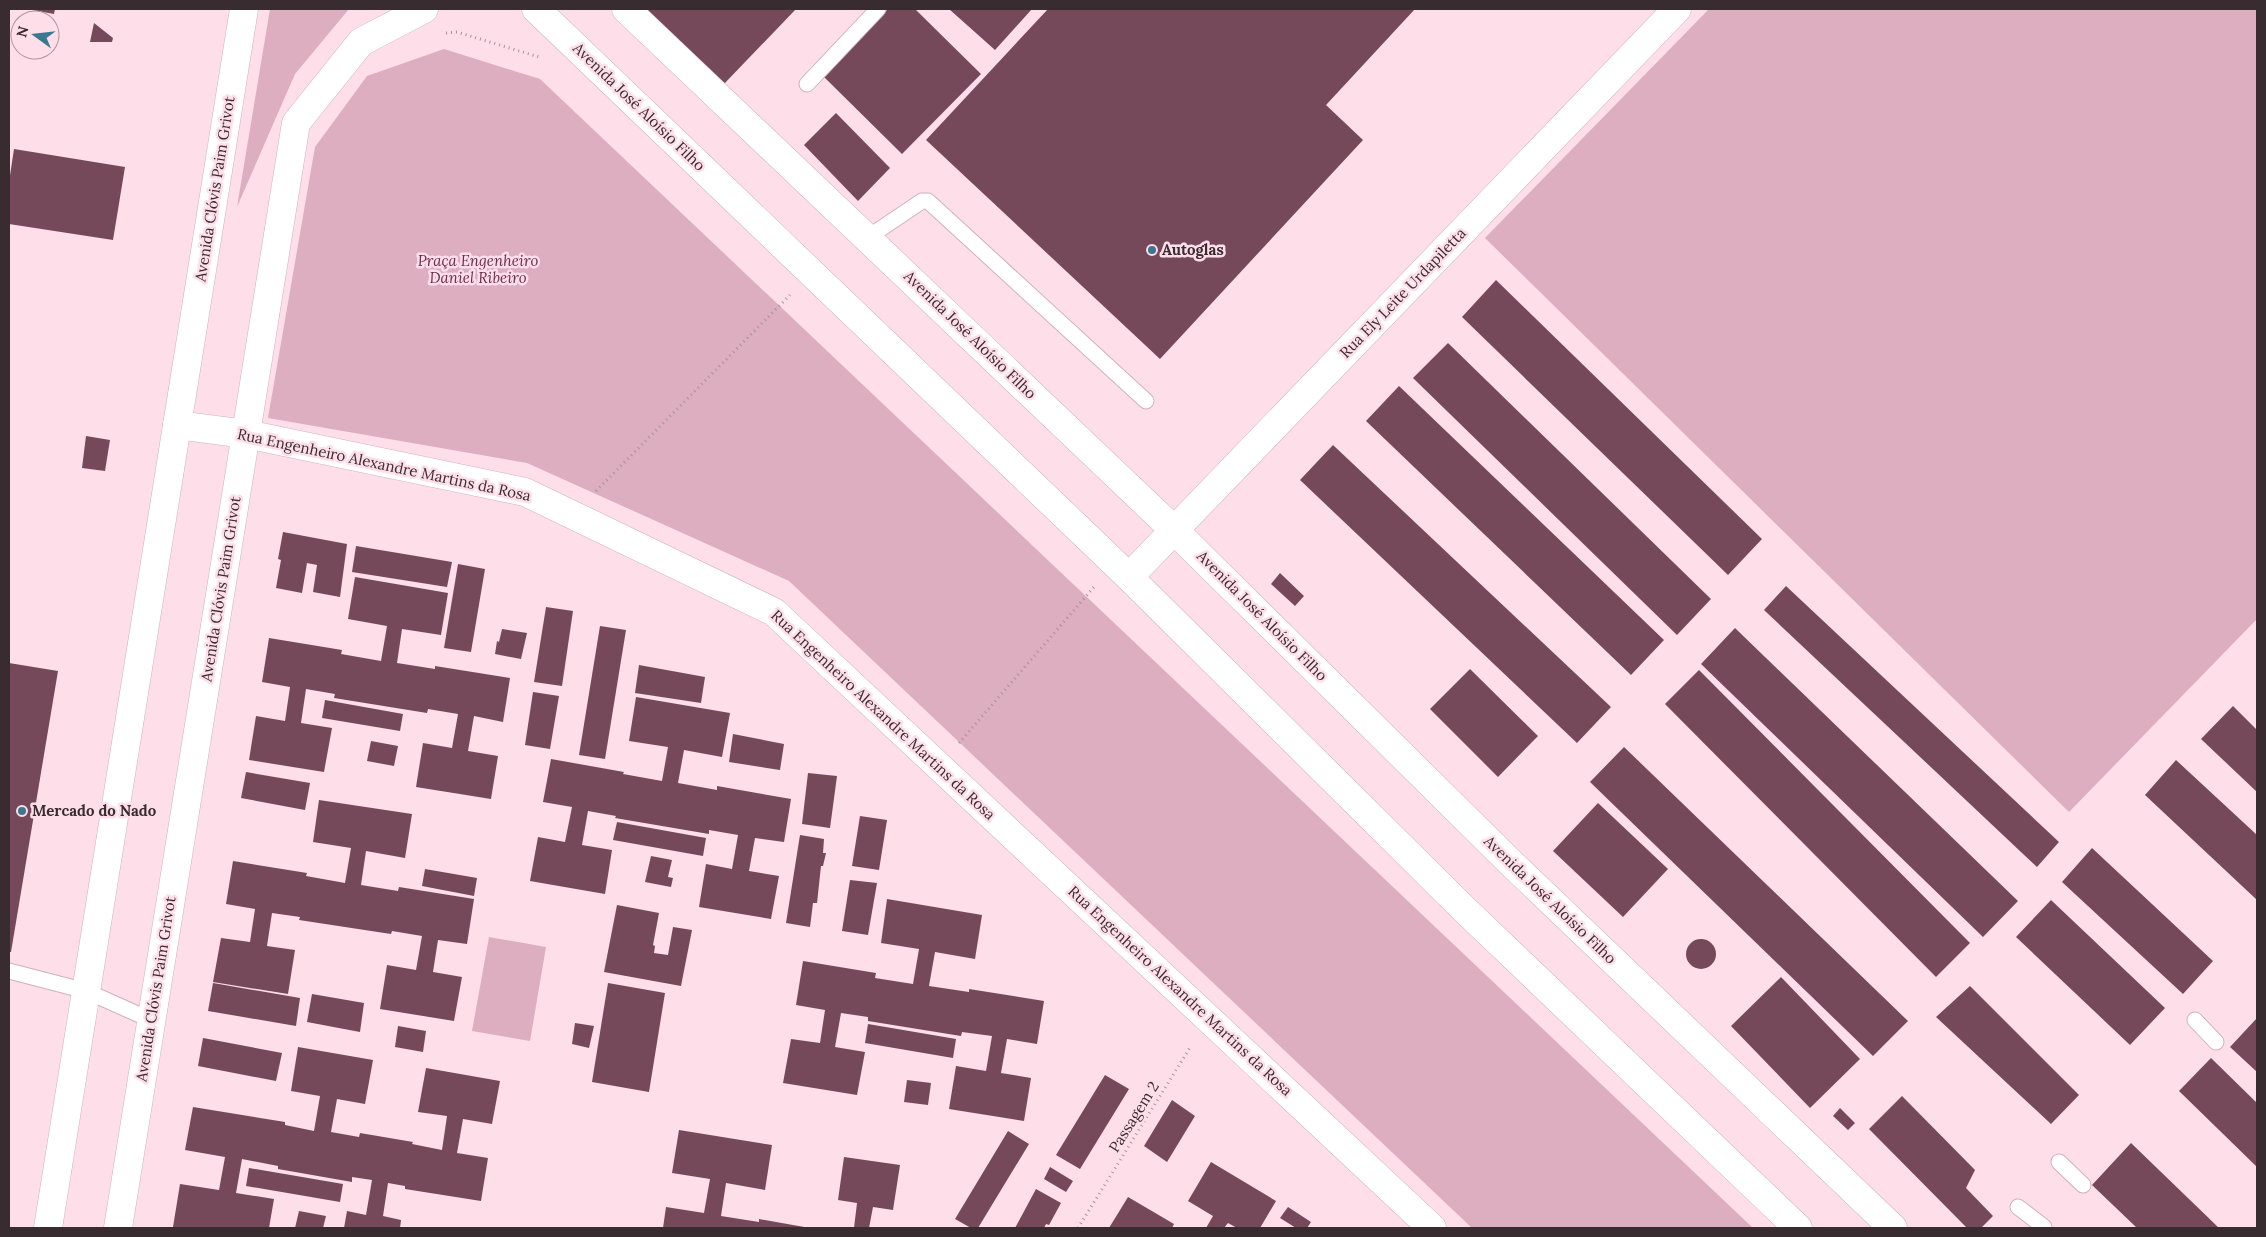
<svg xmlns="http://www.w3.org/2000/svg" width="2266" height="1237" font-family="Lora,serif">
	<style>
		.green { fill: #dcaebf }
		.building { fill: #75495a }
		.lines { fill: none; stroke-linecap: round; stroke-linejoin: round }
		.lane-casing { stroke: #cfb1bb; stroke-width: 17 }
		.street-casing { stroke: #cfb1bb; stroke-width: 29 }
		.secondary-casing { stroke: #cfb1bb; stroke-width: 29 }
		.path { stroke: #a89199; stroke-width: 3; stroke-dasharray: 1 4; stroke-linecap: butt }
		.lane { stroke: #fff; stroke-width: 15 }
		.street { stroke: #fff; stroke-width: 28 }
		.secondary { stroke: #fff; stroke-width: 28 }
		.poi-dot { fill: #3b778f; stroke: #fedee9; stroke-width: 2 }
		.labels { text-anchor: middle; stroke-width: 5; stroke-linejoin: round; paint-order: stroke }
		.street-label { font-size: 15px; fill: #382c31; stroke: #fedee9 }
		.poi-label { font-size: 15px; font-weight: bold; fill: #382c31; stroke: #fedee9; text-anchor: start }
		.park-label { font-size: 15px; font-style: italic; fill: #6c2d49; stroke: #fedee9 }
	</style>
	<rect width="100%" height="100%" fill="#fedee9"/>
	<path class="green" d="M270,9H349L295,74L237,207Z
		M1709,9H2257V619L2069,812L1485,238Z
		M444,49L540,79L1753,1228H1472L789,581L527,463L268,418L315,147L367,76Z
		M489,937L546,947L530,1041L472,1031Z"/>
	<path class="building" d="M27,9H55L54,14Z
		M644,9H796L723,85Z
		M888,9H915L981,74L902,154L822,75Z
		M949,9H1032L995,50Z
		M1048,9H1415L1326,105L1363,140L1160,359L926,140Z
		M94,23L113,38L112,42H90Z
		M836,113L890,168L858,201L804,145Z
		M14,149L125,167L113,240L9,224V182Z
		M1496,280L1762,539L1728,575L1462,317Z
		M1448,343L1711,599L1677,635L1413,378Z
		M1399,386L1664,640L1631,675L1366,421Z
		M86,436L110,440L105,471L82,468Z
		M1333,445L1611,707L1577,743L1300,480Z
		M283,532L347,544L340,597L313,592L317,565L307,563L302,593L276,588L281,560L278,559Z
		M356,546L452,562L447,587L352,572Z
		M458,564L485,569L471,652L444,648Z
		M1280,573L1304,596L1295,606L1271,584Z
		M355,577L448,593L441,635L402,629L397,663L435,669V666L510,678L503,722L474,716L468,751L498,756L491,799L416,787L423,743L452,748L458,714L428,709L427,713L334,698L335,694L306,689L301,723L332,728L324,772L249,760L256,716L285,721L290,687L262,682L269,638L342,650L341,654L381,661L387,626L348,619Z
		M1786,586L2059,842L2037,867L1764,610Z
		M546,607L573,611L562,686L534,682Z
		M600,626L626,630L605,759L579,755Z
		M1735,628L2018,901L1983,937L1701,664Z
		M502,629L527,633L521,659L495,654L497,641L499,642Z
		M9,663L58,671L11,952H9Z
		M639,665L705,677L701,703L635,693Z
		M1470,669L1538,736L1498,777L1430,709Z
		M1699,670L1970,943L1936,977L1665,704Z
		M533,692L559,696L550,749L525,745Z
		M636,697L730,713L722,757L684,750L678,783L717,790V786L791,799L784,842L755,838L749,871L779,876L771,919L699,907L706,864L732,869L738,835L709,830V834L615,818L616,816L588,811L582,845L612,850L605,894L530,881L538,837L565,842L572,807L543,802L551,759L624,772L623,774L662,781L668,747L629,741Z
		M325,700L403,714L400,731L322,718Z
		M2233,706L2257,730V792L2201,739Z
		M733,734L784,744L780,770L729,762Z
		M371,741L398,746L394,766L367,761Z
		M1624,747L1908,1021L1873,1056L1590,782Z
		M2176,760L2257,835V900L2145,795Z
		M246,772L310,783L305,810L241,798Z
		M808,773L837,776L830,828L802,824Z
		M319,800L412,814L405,858L366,851L361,885L398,891L399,887L474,899L467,944L438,940L433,972L462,977L454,1021L380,1009L387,965L416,970L422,936L392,931L391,934L299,920L300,917L272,913L267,946L295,950L288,994L213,982L221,938L250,942L255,909L226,904L233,861L307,873L306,876L345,883L351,848L313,842Z
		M1598,803L1668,869L1623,917L1553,851Z
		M860,816L887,820L879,870L852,866Z
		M617,822L706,838L703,856L613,840Z
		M800,835L824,839L823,853H826L823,866H821L817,903H813L810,927L786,923Z
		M2092,848L2213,961L2183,994L2062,882Z
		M651,856L672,860L668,877L673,878L671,887L645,882Z
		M425,869L477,878L474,896L422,886Z
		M850,880L877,883L868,935L842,931Z
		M887,899L982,915L975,959L935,952L929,986L969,992V989L1044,1001L1037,1044L1007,1039L1001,1073L1031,1078L1024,1121L949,1109L956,1066L986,1071L992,1036L962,1032L961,1036L868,1021V1017L841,1013L835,1047L865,1052L857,1095L783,1083L791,1039L820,1043L825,1010L796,1005L803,961L876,973L875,978L913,984L919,949L881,943Z
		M2051,900L2165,1008L2130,1045L2016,937Z
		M617,905L659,913L653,945L655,946L654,953L668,955L673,927L692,930L681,986L604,972Z
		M1686 954a15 15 0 1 1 30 0a15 15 0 1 1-30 0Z
		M1781,977L1860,1059L1810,1108L1731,1026Z
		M213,983L300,998L296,1026L208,1011Z
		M608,983L665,993L649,1092L592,1082Z
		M1970,986L2079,1095L2051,1124L1936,1017Z
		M312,994L364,1003L360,1032L307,1022Z
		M2257,1018V1072L2230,1047Z
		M575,1023L594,1026L589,1048L572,1044Z
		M868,1024L956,1039L953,1058L865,1043Z
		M398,1026L426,1031L423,1052L395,1047Z
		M203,1038L282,1053L276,1081L198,1066Z
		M298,1047L373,1060L365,1104L337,1099L331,1132L359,1137L360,1133L413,1142L412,1144L442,1150L447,1116L418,1112L426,1068L500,1081L492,1124L463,1119L457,1153L488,1158L481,1201L405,1189V1186L388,1183L383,1216L401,1220L400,1228H344L347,1211L366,1215L372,1180L352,1177V1182L278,1169V1166L242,1159L236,1193L274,1199L269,1228L173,1227L180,1184L219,1190L225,1157L185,1150L193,1107L285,1122V1125L314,1131L320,1096L291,1091Z
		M2211,1058L2257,1103V1167L2179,1091Z
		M1105,1075L1129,1089L1080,1169L1056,1155Z
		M907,1080L931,1083L928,1105L904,1102Z
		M1902,1096L1975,1170L1966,1188L1993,1216L1981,1228H1967L1869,1129Z
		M1172,1100L1195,1116L1167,1162L1144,1146Z
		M1840,1108L1855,1123L1848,1130L1833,1116Z
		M679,1130L772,1145L765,1190L726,1183L721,1216L759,1222V1219L810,1228H663L666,1207L704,1213L710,1179L672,1173Z
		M1008,1131L1029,1144L978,1228H971L955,1219Z
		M2131,1143L2219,1228H2137L2092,1185Z
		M844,1157L900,1165L893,1210L873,1207L869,1228H854L857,1203L838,1200Z
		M1211,1162L1276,1201L1260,1228H1237L1228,1223L1224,1228H1206L1213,1216L1188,1201Z
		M1050,1167L1073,1181L1066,1192L1044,1179Z
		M249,1168L343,1184L340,1202L246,1186Z
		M1036,1189L1061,1203L1049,1225L1046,1224L1044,1228H1015Z
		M1128,1197L1174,1224L1172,1228H1109Z
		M1288,1207L1311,1222L1307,1228H1296L1280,1218Z
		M299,1211L326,1216L323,1228H295Z"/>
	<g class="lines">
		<g class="lane-casing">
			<path id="lane" d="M807,84L878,9
				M867,238L922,201H928L1146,401
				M9,971L86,991L151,1020
				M2195,1020L2216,1042
				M2059,1162L2083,1185
				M2018,1207L2044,1227"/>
		</g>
		<g class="street-casing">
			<path id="street" d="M177,425L246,434L525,492L774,612L1432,1228
				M1129,577L1677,9"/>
		</g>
		<g class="secondary-casing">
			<path id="secondary" d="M536,9L1129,577L1465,910L1798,1228
				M626,9L1174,530L1510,862L1893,1228
				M48,1228L244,9
				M118,1228L296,123L361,42L424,9"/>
		</g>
		<path class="path" d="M446,33L457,32L539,57
			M596,491L790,295
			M959,743L1094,587
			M1078,1228L1191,1046"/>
		<use href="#lane" class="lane"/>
		<use href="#street" class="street"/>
		<use href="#secondary" class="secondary"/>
	</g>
	<g class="poi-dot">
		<circle cx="1152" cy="250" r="5"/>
		<circle cx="22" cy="811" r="5"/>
	</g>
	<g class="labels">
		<g class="street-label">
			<text transform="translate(639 107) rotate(44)" y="5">Avenida José Aloísio Filho</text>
			<text transform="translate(215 189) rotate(-81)" y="5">Avenida Clóvis Paim Grivot</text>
			<text transform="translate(1403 293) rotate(-46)" y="5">Rua Ely Leite Urdapiletta</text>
			<text transform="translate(970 335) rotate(44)" y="5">Avenida José Aloísio Filho</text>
			<text transform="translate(384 465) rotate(12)" y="5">Rua Engenheiro Alexandre Martins da Rosa</text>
			<text transform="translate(221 589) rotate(-81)" y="5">Avenida Clóvis Paim Grivot</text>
			<text transform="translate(1262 616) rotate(45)" y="5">Avenida José Aloísio Filho</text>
			<text transform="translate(883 715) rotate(43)" y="5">Rua Engenheiro Alexandre Martins da Rosa</text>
			<text transform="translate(1550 900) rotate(44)" y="5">Avenida José Aloísio Filho</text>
			<text transform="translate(156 989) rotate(-81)" y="5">Avenida Clóvis Paim Grivot</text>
			<text transform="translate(1180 991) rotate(43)" y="5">Rua Engenheiro Alexandre Martins da Rosa</text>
			<text transform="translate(1134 1117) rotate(-58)" y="5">Passagem 2</text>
		</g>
		<g class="poi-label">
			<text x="1162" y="255">Autoglas</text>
			<text x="32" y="816">Mercado do Nado</text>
		</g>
		<g class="park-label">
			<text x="478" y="266">Praça Engenheiro<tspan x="478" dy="17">Daniel Ribeiro</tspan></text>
		</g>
	</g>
	<rect width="2266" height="1237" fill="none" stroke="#382c31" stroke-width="20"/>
	<g transform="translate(35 35) rotate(285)"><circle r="24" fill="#fedee9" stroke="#af979f"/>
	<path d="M0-4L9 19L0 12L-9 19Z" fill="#3b778f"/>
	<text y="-8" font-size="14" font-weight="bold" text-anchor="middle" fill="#382c31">N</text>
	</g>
</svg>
